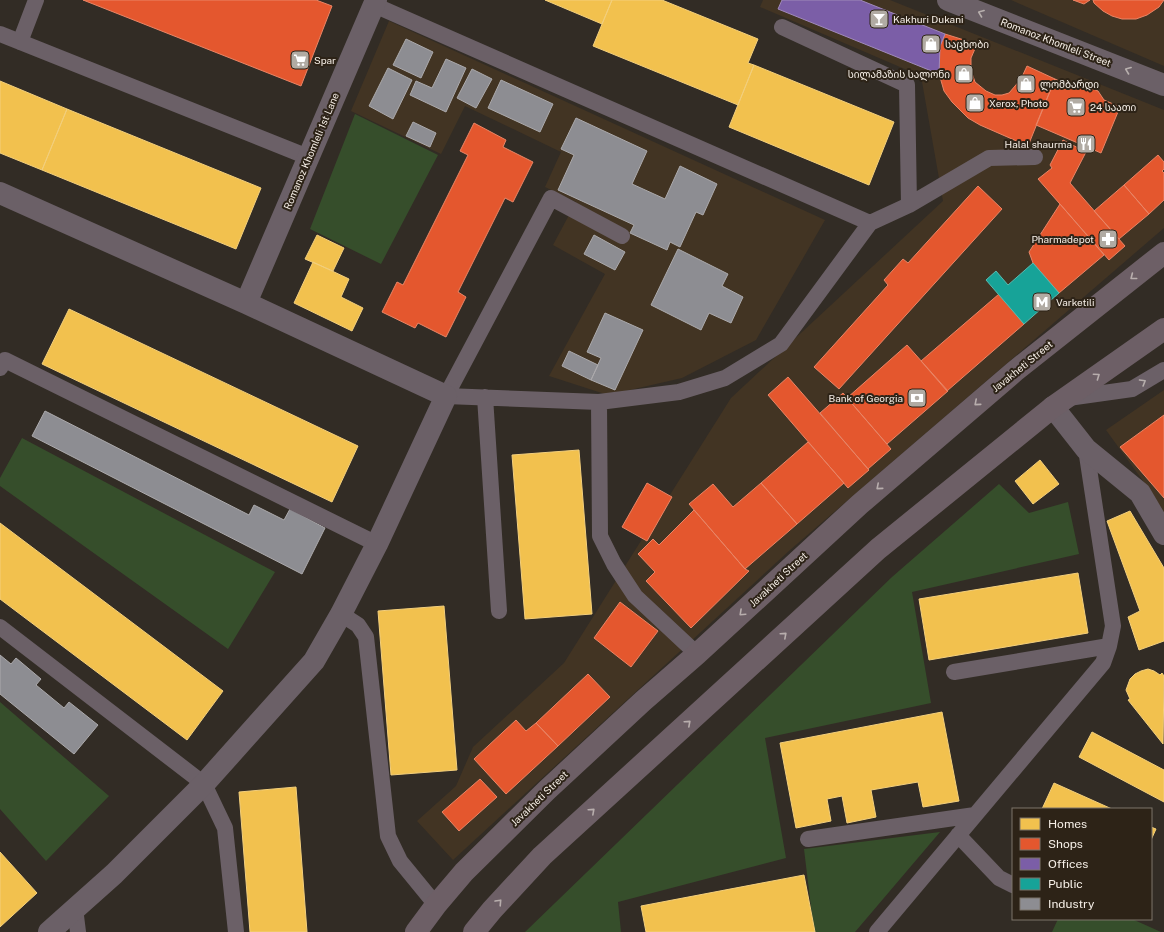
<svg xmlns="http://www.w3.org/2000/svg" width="1164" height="932" font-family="'Public Sans','Noto Sans Georgian',sans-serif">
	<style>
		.built { fill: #423423 }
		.green { fill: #364e2b }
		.homes { fill: #f2c14e; stroke: #f3cf7c }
		.shops { fill: #e4572e; stroke: #e98566 }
		.offices { fill: #7b5ea7; stroke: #a08aba }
		.public { fill: #17a398; stroke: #5abab0 }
		.industry { fill: #8d8d92; stroke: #acaaac }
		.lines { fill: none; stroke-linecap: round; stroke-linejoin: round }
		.service { stroke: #6b6067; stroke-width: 16 }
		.minor { stroke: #6b6067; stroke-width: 22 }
		.tertiary { stroke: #6b6067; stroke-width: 22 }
		.primary { stroke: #6d5f66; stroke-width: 22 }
		.oneway { stroke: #b7afad }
		.oneway2 { stroke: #b8aead }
		.labels { text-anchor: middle; stroke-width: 4; stroke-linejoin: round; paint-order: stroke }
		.poi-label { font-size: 10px; fill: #f6efe7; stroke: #2d2317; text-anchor: start }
		.street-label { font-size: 10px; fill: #f6efe7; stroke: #2d2317 }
	</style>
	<rect width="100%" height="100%" fill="#322c25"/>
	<path class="built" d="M763,0H890L1164,110V228L790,550L453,860L417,821L456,786L473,747L564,663L731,398L943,201L921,76L760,7Z
		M1011,0H1164V66Z
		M389,21L825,220L756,340L682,378L608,395L549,376L605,274L553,245L576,202L545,187L561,152L465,106L441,154L351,111Z
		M1164,390V515L1151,492L1106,430Z"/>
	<path class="green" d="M355,114L438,155L381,264L310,229Z
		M22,438L275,572L228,649L0,486V478Z
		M999,484L1029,513L1068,502L1079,554L912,592L931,703L765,738L786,858L618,902L621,932H525L892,577Z
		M0,702L109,796L46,861L0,809Z
		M940,832L855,932H814L804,849Z
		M1058,919H1132L1161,932H1052Z"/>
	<path class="homes" d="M545,0H612L602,24Z
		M612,0H662L758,39L748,63L754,65L738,105L593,46Z
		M754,65L894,122L869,185L729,127Z
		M0,81L67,109L42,170L0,153Z
		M67,109L261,188L236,249L42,170Z
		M317,235L344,248L333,271L305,259Z
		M313,262L349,279L341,297L363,308L352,331L294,303Z
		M69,309L358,446L332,502L42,364Z
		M579,450L592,614L525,619L512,455Z
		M1040,460L1059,484L1033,504L1015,481Z
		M1130,511L1164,568V641L1139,650L1128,617L1140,611L1107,521Z
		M0,523L223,691L187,740L0,599Z
		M1078,573L1088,633L929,660L919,599Z
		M444,606L457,770L391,775L378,611Z
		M1148,669L1154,671L1160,675L1162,673L1164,676L1163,744L1128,700L1130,699L1126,690L1130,679L1135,674L1141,671Z
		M942,712L959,801L923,807L918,782L871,790L876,817L847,823L842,796L827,799L831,821L796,828L780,743Z
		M1092,732L1164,770V802L1079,757Z
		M1054,783L1112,809H1042Z
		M296,787L307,932H250L239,792Z
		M1151,827L1156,829L1151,840Z
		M0,852L37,893L0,927Z
		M804,875L815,932H646L641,906Z"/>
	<path class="shops" d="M83,0H316L332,6L301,86Z
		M1073,0H1090L1084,4Z
		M1093,0H1164L1159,7L1147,15L1136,19H1122L1112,16L1103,11L1094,3Z
		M945,34L977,44L971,58V70L975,82L986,91L995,95H1002L1009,93L1021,79L1027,66L1055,79L1028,146L980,125L968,118L952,102L944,91L938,70L940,46Z
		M1055,79L1072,87L1081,84L1098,91L1104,100L1120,107L1101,153L1036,125Z
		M474,123L506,140L503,147L533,162L513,202L505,198L458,292L466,297L446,337L418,323L415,328L382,312L397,282L403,285L468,155L460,151Z
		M1063,140L1086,152L1070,183L1125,246L1109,260L1038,179L1052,168L1050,165Z
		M1158,155L1164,162V169L1162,171L1164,173V200L1149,214L1124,185Z
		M1124,185L1149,214L1119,239L1094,211Z
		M978,186L1002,209L839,389L814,367L888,285L884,280L903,259L908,263Z
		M1060,204L1104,255L1059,293L1033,263L1029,252Z
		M999,294L1024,324L947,391L921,361Z
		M907,345L948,391L887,444L847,398Z
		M788,377L869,470L848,488L768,395Z
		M843,393L891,449L868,469L820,413Z
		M1164,415V498L1120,447Z
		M808,442L844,483L797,524L761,483Z
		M647,483L672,497L647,541L622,527Z
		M761,483L797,524L745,569L689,504L713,484L733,507Z
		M694,510L745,569L749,571L691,628L646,581L655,572L638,554L653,539L659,545Z
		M620,602L658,631L631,667L594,638Z
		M588,674L610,697L558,746L536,723Z
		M516,720L526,731L536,723L558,746L506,794L474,759Z
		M480,779L497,797L459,831L442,812Z"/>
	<path class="offices" d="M782,0H860L945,34L940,46L939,74L778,9Z"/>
	<path class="public" d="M1033,263L1059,293L1024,324L986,280L996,271L1008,285Z"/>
	<path class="industry" d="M406,39L433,52L421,78L393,65Z
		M446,59L466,68L446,112L410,95L416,81L432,88Z
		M388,68L412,80L393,119L369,106Z
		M472,69L492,79L476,108L457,98Z
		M501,80L553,104L540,132L488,108Z
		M576,118L647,151L632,184L665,199L680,166L717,184L703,215L696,212L680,247L670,242L667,250L630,233L634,225L558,190L574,155L561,149Z
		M413,122L436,133L430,147L406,136Z
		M594,235L625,252L615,270L584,254Z
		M678,249L728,274L722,286L743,297L731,323L709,313L701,330L651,305Z
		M605,313L643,330L615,390L591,380L601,358L587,352Z
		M569,351L598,365L591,380L562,366Z
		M45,411L249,515L254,505L284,520L290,509L325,528L302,574L32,436Z
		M0,655L11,664L16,658L41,679L36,685L64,708L69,702L98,725L74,754L0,694Z"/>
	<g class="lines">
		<path class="service" d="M374,5L870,223
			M782,27L907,85L909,205
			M0,34L308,157
			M20,42L36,0
			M622,236L551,198L446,396L599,402L679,392L725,378L781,344L870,223L909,205L989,158L1035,157
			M0,368L5,360L377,544
			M485,397L499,611
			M1068,398L1132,389L1164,370
			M599,402L600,536L614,564L635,596L697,654
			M341,614L358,625L366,637L388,836L400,861L436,905
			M0,627L204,784L225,828L236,932
			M954,672L1109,646
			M958,835L999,878L1013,885
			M808,839L975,815
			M75,908L78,932
			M877,932L1103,663L1109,646L1113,626L1086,449"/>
		<path class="minor" d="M0,193L246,303L446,396L377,544L341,614L314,661L204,784L114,874L49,932
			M246,303L376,0
			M1053,407L1086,449L1140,493L1164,534"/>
		<path class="tertiary" d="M948,0L1164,85"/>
		<path class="primary" d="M416,932L436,905L464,872L547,790L643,701L697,654L860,504L1015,371L1164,253
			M474,932L492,910L542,856L878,549L1053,407L1164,329"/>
	</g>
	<defs><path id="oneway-chevron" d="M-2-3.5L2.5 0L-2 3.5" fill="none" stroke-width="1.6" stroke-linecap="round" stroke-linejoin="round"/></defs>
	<g class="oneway">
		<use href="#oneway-chevron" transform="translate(981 13) rotate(-159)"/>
		<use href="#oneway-chevron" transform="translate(1128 70) rotate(-159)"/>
		<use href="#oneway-chevron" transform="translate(1143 382) rotate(-31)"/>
	</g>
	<g class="oneway2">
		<use href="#oneway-chevron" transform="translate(1133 277) rotate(142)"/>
		<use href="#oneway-chevron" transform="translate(1097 376) rotate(-35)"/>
		<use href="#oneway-chevron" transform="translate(977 403) rotate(139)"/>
		<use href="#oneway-chevron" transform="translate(879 487) rotate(139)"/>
		<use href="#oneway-chevron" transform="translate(742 613) rotate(137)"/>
		<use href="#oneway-chevron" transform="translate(784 635) rotate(-42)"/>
		<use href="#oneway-chevron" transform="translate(688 723) rotate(-42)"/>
		<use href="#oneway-chevron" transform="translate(592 811) rotate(-42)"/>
		<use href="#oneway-chevron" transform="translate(499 902) rotate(-47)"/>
	</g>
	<defs>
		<g id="bar-square" transform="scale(1)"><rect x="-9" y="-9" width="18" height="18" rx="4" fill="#b1aba3" stroke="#2d2317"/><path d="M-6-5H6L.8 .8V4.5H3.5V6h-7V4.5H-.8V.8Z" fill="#fff"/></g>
		<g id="shop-square" transform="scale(1)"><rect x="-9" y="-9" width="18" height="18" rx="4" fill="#b1aba3" stroke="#2d2317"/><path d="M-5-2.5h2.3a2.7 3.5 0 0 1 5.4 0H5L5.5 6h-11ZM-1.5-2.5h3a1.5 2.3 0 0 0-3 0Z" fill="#fff"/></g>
		<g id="supermarket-square" transform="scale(1)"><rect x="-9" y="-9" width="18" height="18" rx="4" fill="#b1aba3" stroke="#2d2317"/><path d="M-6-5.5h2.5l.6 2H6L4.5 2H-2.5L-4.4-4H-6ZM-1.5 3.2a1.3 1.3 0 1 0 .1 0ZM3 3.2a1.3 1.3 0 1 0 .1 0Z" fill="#fff"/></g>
		<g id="restaurant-square" transform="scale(1)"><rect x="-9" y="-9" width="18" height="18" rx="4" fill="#b1aba3" stroke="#2d2317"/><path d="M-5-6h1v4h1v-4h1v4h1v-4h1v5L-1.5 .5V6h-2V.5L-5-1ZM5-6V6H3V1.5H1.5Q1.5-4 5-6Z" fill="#fff"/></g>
		<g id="pharmacy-square" transform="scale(1)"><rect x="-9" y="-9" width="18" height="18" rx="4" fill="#b1aba3" stroke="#2d2317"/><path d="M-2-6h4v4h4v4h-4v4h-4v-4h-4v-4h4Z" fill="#fff"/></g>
		<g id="metro-square" transform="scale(1)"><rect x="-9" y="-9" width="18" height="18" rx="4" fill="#b1aba3" stroke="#2d2317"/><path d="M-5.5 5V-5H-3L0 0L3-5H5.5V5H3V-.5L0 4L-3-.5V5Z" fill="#fff"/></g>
		<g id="bank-square" transform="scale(1)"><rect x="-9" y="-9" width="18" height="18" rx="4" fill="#b1aba3" stroke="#2d2317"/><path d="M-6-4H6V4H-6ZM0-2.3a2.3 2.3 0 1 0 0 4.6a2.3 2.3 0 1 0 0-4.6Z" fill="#fff"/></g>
	</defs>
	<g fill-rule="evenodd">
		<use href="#bar-square" x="879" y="19"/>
		<use href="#shop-square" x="931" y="44"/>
		<use href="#supermarket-square" x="300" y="60"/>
		<use href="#shop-square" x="964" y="74"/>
		<use href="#shop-square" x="1026" y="84"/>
		<use href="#shop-square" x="975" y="103"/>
		<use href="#supermarket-square" x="1076" y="107"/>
		<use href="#restaurant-square" x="1086" y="144"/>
		<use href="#pharmacy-square" x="1108" y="239"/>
		<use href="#metro-square" x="1042" y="302"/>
		<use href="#bank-square" x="917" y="398"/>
	</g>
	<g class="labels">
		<g class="poi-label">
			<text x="893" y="23">Kakhuri Dukani</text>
			<text x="945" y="48">საცხობი</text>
			<text x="314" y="64">Spar</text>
			<text x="950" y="78" text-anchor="end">სილამაზის სალონი</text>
			<text x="1040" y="88">ლომბარდი</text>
			<text x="989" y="107">Xerox, Photo</text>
			<text x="1090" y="111">24 საათი</text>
			<text x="1072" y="148" text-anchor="end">Halal shaurma</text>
			<text x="1094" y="243" text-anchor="end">Pharmadepot</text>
			<text x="1056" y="306">Varketili</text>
			<text x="903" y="402" text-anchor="end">Bank of Georgia</text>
		</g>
		<g class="street-label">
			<text transform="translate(1056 42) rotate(21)" y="4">Romanoz Khomleli Street</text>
			<text transform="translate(311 151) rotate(-67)" y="4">Romanoz Khomleli 1st Lane</text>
			<text transform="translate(1022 366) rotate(-39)" y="4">Javakheti Street</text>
			<text transform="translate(778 579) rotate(-43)" y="4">Javakheti Street</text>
			<text transform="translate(539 798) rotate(-44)" y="4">Javakheti Street</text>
		</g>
	</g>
	<rect x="1012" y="808" width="140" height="112" fill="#2d2317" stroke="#7d756a"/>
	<rect x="1020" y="818" width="20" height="12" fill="#f2c14e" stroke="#7d756a"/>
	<text x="1048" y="828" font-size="12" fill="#f6efe7">Homes</text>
	<rect x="1020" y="838" width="20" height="12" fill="#e4572e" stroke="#7d756a"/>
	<text x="1048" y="848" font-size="12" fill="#f6efe7">Shops</text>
	<rect x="1020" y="858" width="20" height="12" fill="#7b5ea7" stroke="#7d756a"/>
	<text x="1048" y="868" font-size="12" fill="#f6efe7">Offices</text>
	<rect x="1020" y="878" width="20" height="12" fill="#17a398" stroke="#7d756a"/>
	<text x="1048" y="888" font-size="12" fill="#f6efe7">Public</text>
	<rect x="1020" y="898" width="20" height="12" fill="#8d8d92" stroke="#7d756a"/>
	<text x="1048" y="908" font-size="12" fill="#f6efe7">Industry</text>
</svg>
